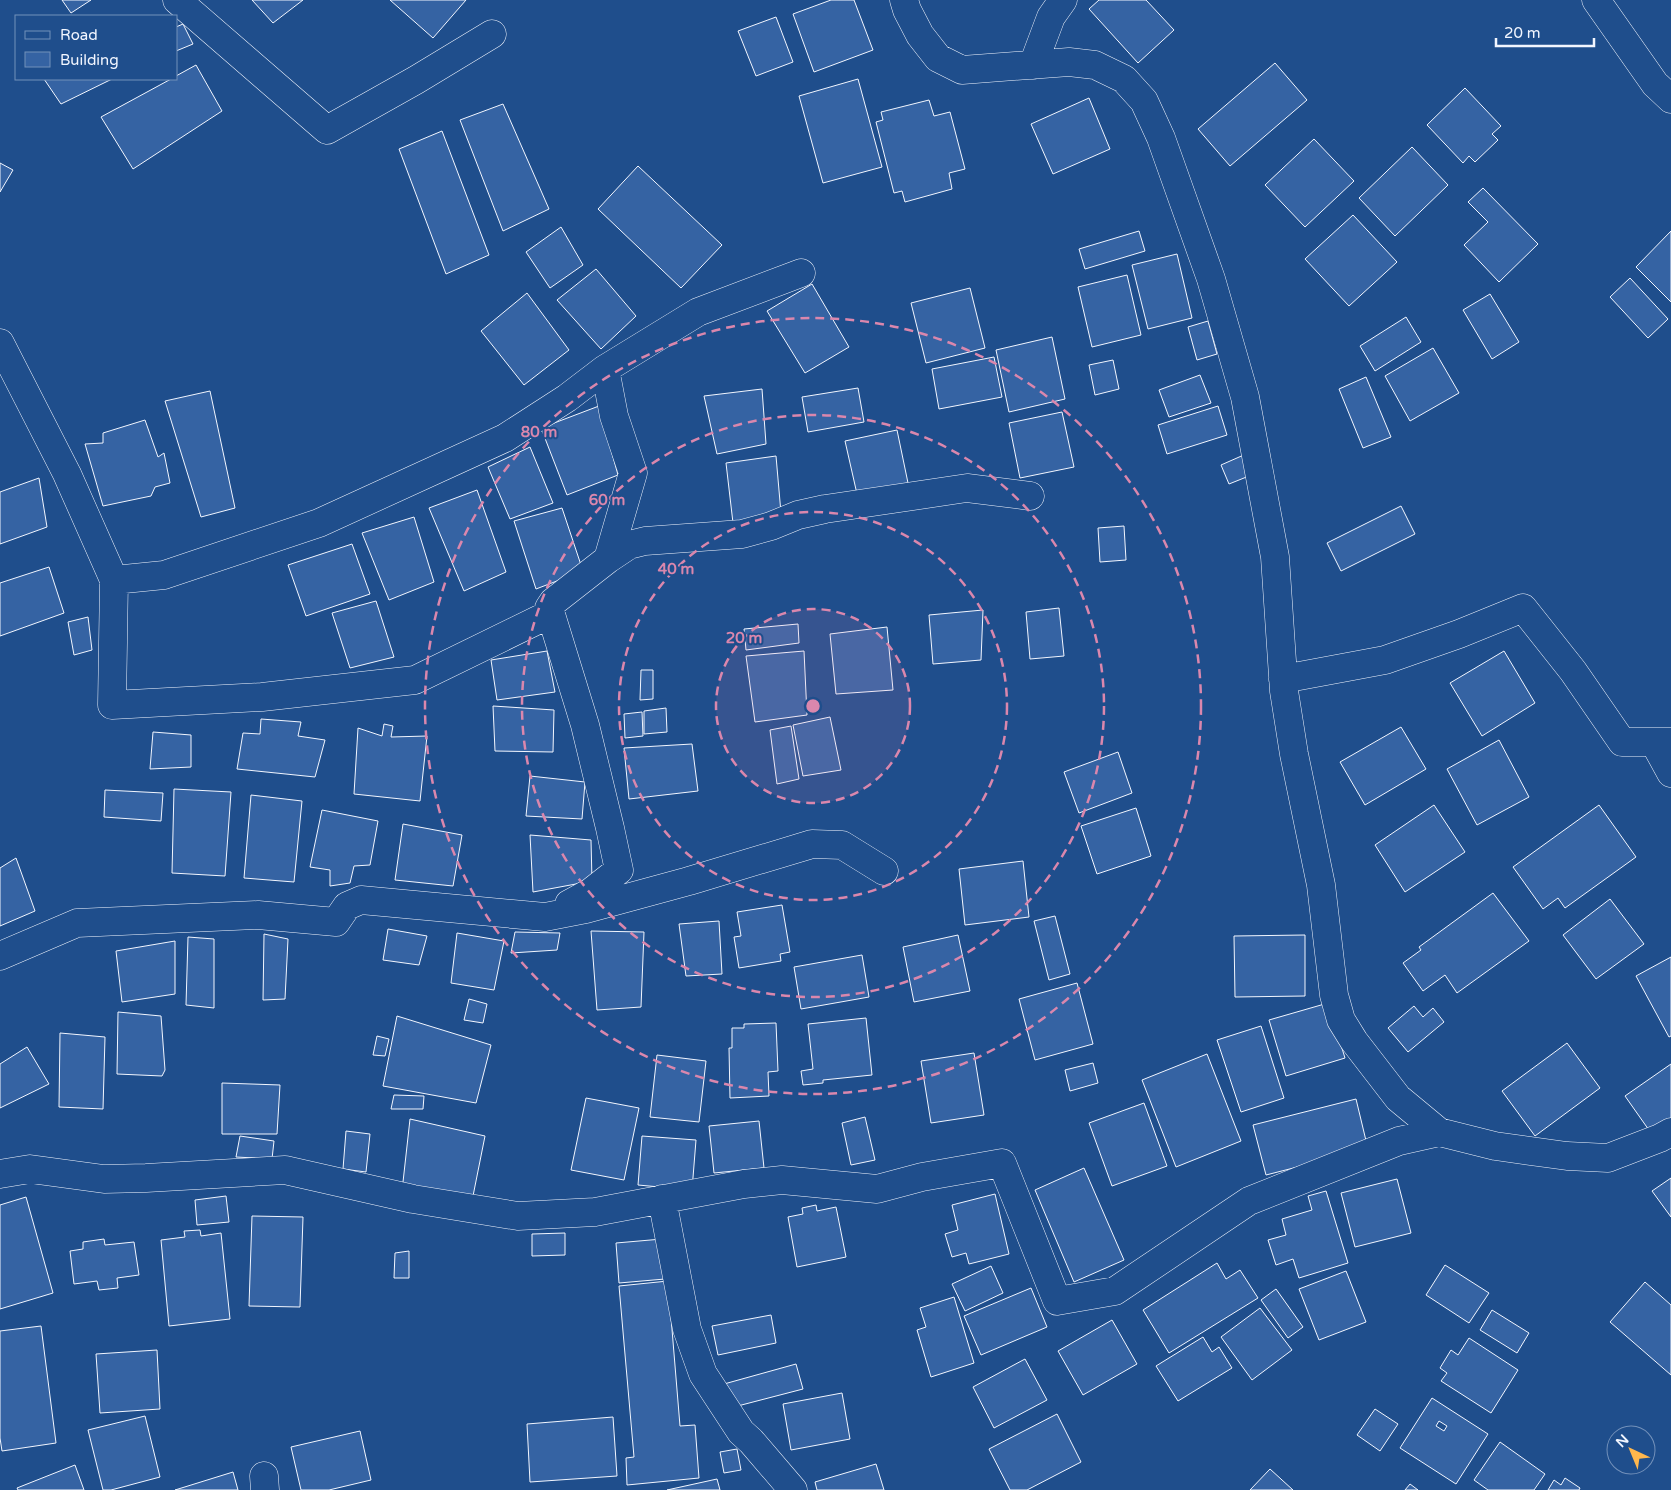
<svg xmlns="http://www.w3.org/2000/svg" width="1671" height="1490" font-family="'Varela Round',sans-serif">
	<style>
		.building { fill: #3563a3; stroke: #f2f6ff; fill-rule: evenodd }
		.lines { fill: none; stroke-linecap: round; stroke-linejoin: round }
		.minor-casing { stroke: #f2f6ff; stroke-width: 29 }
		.minor { stroke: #1f4e8c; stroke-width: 28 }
		.ring { fill: none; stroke: #da87ad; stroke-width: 2.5; stroke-dasharray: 9 6 }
		.centre { fill: #da87ad; stroke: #1f4e8c; stroke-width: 2.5 }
		.ring-label { font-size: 15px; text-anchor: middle; font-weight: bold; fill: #da87ad; stroke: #1f4e8c; stroke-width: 4; stroke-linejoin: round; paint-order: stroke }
	</style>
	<rect width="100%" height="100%" fill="#1f4e8c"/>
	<path class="building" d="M62,0H91L71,13Z
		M252,0H303L273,23Z
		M390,0H466L433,38Z
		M831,0H854L873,50L814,72L793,14Z
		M1099,0H1146L1174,30L1138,63L1089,9Z
		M776,17L793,62L756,76L738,31Z
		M183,24L193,44L176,51V27Z
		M1275,63L1307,100L1230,166L1198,129Z
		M196,65L222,111L133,169L101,117L171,79H176V76Z
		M44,79H112L61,104Z
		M858,79L882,167L823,183L799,96Z
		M1465,88L1501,126L1492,134L1498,140L1475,162L1469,156L1463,163L1427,125Z
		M1089,98L1110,149L1053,174L1031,124Z
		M929,100L934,116L950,112L965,169L949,173L952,189L905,202L902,191L894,193L876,122L883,120L881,112Z
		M503,104L549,209L503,231L460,120Z
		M442,131L489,255L446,274L399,149Z
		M1314,139L1354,181L1305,227L1265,185Z
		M1412,147L1448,185L1395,236L1359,198Z
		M0,163L13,170L0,192Z
		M638,166L722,245L681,288L598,209Z
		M1483,188L1538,244L1499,282L1464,245L1488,222L1468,202Z
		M1353,215L1397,262L1349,306L1305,259Z
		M561,227L583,265L550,288L526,252Z
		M1139,231L1145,251L1085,269L1079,249Z
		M1671,231V302L1636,267Z
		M1177,254L1192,318L1148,329L1132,265Z
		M596,269L636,316L601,349L557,300Z
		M1127,275L1141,335L1092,347L1078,287Z
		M1630,278L1668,319L1648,338L1610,297Z
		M812,284L849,347L805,373L767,311Z
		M970,288L985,348L926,363L911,303Z
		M527,293L569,350L524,385L481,331Z
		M1490,294L1519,342L1492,359L1463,310Z
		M1406,317L1421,342L1375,371L1360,346Z
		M1208,321L1217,354L1197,360L1188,327Z
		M1052,337L1065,399L1009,412L996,350Z
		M1433,348L1459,393L1410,421L1385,376Z
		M994,357L1002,397L939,409L932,369Z
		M1113,360L1119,389L1095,395L1089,365Z
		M1200,375L1211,403L1169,417L1159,390Z
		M1366,377L1391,437L1363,448L1339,389Z
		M858,388L864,422L808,432L802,397Z
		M762,389L766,444L717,454L704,396Z
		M210,391L235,508L201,517L165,401Z
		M599,406L618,475L567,495L541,428Z
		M1218,406L1227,435L1167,454L1158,425Z
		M1062,412L1074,467L1020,478L1009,423Z
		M145,420L158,457L164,453L170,483L155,487L151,496L103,506L85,444L103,443V433Z
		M897,430L908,483L857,494L845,441Z
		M530,447L553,503L510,519L488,467Z
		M1246,454L1254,474L1229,484L1221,465Z
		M776,456L781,513L733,523L726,463Z
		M39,478L47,527L0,544V492Z
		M477,490L506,572L464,591L429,508Z
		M1401,506L1415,534L1341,571L1327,543Z
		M562,508L583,571L536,589L514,521Z
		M414,517L434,582L389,600L362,533Z
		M1124,526L1126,560L1100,562L1098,528Z
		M352,544L370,594L306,616L288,565Z
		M49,567L64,613L0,636V583Z
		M376,601L394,657L350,668L332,613Z
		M1059,608L1064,656L1030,659L1026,612Z
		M983,610L981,660L933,664L929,615Z
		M88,617L92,650L74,655L68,622Z
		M798,624L799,643L746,650L744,629Z
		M887,627L893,690L836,694L830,634Z
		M547,651L555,692L497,700L491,660Z
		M804,651L807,715L755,722L746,656Z
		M1504,651L1535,703L1482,736L1450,683Z
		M641,670H653V699L640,700Z
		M493,706L554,710L553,752L495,751Z
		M666,708L667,732L644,734V711Z
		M642,712L643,736L625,738L624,714Z
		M830,717L841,770L803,776L793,725Z
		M261,719L301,722L298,736L325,740L315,777L237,769L243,733L260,734Z
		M384,724L393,726L391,737L427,736L420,801L354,794L358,728L382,736Z
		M791,726L799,779L777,784L770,730Z
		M1401,727L1426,769L1365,805L1340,762Z
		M153,732L191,735V767L150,769Z
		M1499,740L1529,797L1477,825L1447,769Z
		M692,744L698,791L629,799L624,748Z
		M1118,752L1132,793L1079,813L1064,772Z
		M530,776L585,782L582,819L526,816Z
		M174,789L231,792L225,876L172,873Z
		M105,790L163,793L161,821L104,817Z
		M251,795L302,801L294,882L244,878Z
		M1434,805L1465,852L1405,892L1375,845Z
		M1599,805L1636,857L1565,908L1558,898L1543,909L1513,867Z
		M1136,808L1151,856L1097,874L1081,826Z
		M322,810L378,821L370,865L354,866L350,883L330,886V870L310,867Z
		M403,824L462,835L453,886L395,880Z
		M530,835L591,840L592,881L533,892Z
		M16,858L35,911L0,926V868Z
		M1023,861L1029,917L965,925L959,869Z
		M1493,893L1529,941L1457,993L1445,975L1423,991L1403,963L1421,950L1419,947Z
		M1610,899L1644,944L1596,979L1563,935Z
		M782,905L790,952L780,954L781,961L739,968L734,937L741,936L737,912Z
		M1055,916L1070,974L1049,980L1034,921Z
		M719,921L722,974L686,976L679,924Z
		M388,929L427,936L419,965L383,960Z
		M591,931L644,932L641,1007L597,1010Z
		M515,932L560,933L557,950L511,953Z
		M457,933L504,941L494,990L451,983Z
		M264,934L288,939L285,999L263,1000Z
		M958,935L970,991L914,1002L903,947Z
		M1305,935V996L1235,997L1234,936Z
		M188,937L214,939V1008L186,1005Z
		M175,941V994L122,1002L116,951Z
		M862,955L869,997L801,1009L794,967Z
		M1671,957V1036L1669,1037L1636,976Z
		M1077,983L1093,1044L1035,1060L1019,999Z
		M469,999L487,1004L483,1023L464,1020Z
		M1328,1003L1345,1058L1286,1076L1269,1020Z
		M1414,1006L1423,1017L1433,1008L1444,1022L1408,1052L1388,1028Z
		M118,1012L161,1016L165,1070L162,1076L117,1074Z
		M397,1016L491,1045L476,1103L383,1086Z
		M866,1018L872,1075L823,1080V1083L803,1085L801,1071L813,1069L808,1024Z
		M776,1023L778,1071L768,1072L769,1096L730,1098L729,1048H732V1028H744V1024Z
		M1261,1026L1284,1098L1241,1112L1217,1040Z
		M60,1033L105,1037L103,1109L59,1107Z
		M377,1036L389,1039L385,1056L373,1055Z
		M1567,1043L1600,1088L1535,1136L1502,1091Z
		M27,1047L49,1084L0,1108V1064Z
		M974,1053L984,1115L931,1123L921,1061Z
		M1207,1054L1241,1141L1176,1167L1142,1080Z
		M657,1055L706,1061L699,1122L650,1117Z
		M1093,1063L1098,1083L1070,1091L1065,1070Z
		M1671,1064V1119L1651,1133L1625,1096Z
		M222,1083L280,1085L277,1134H222Z
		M394,1095L424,1096L423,1109H391Z
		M586,1098L639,1108L624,1180L571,1170Z
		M1356,1099L1368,1149L1266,1175L1253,1125Z
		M1144,1103L1167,1166L1112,1186L1089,1123Z
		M865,1117L875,1160L851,1165L842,1123Z
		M410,1119L485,1136L472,1201L402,1191Z
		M759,1121L764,1168L714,1173L709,1126Z
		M346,1131L370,1134L366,1172L343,1169Z
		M240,1136L274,1141L272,1159L236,1157Z
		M642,1136L696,1140L692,1190L638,1185Z
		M1084,1168L1124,1260L1074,1282L1035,1190Z
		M1671,1178V1217L1652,1191Z
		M1397,1179L1411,1233L1355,1247L1341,1193Z
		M1326,1191L1348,1263L1299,1278L1293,1259L1276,1265L1268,1240L1286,1235L1282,1219L1312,1210L1308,1196Z
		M995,1194L1009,1254L969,1264L966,1253L952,1257L945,1234L958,1230L952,1205Z
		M226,1196L229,1222L197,1225L195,1200Z
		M26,1197L53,1293L0,1309V1205Z
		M816,1205L817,1211L836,1207L846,1257L797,1267L788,1217L803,1214L802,1208Z
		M252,1216L303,1217L300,1307L249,1306Z
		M200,1230L201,1236L221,1233L230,1319L169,1326L161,1240L185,1237L184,1231Z
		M565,1233V1255L532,1256V1234Z
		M104,1239L105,1245L134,1242L139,1275L117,1278L118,1288L99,1290L97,1281L74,1284L70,1251L83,1249V1242Z
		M662,1239L665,1279L619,1283L616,1243Z
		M409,1251V1278H394L395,1253Z
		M1217,1263L1226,1279L1240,1270L1258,1298L1169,1353L1143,1310Z
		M1445,1265L1489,1293L1469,1323L1426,1295Z
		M991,1266L1003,1293L965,1311L952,1284Z
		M1346,1271L1366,1322L1319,1340L1299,1289Z
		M668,1281L680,1426L695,1425L699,1478L627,1485L626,1458L634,1457L619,1286Z
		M1645,1282L1671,1305V1375L1610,1322Z
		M1031,1288L1047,1327L981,1355L964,1316Z
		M1276,1289L1303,1327L1288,1338L1261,1300Z
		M954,1297L974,1363L931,1377L917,1330L926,1327L920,1308Z
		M1260,1308L1292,1350L1252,1380L1221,1337Z
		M1492,1310L1529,1333L1517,1353L1480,1330Z
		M771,1315L776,1343L718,1355L712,1326Z
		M1112,1320L1137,1364L1083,1395L1058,1351Z
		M41,1326L56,1443L2,1451L0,1438V1331Z
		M1203,1337L1212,1352L1219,1347L1232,1368L1178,1401L1156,1366Z
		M1469,1338L1518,1370L1491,1413L1441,1381L1447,1373L1440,1368L1451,1350L1458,1355Z
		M157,1350L160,1409L100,1413L96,1354Z
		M1025,1359L1047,1400L994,1428L973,1387Z
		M796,1364L803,1389L730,1408L724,1384Z
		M842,1393L850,1439L791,1450L783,1404Z
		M1432,1398L1488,1434L1456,1484L1400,1448ZM1439,1421L1447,1426L1444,1431L1436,1426Z
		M1375,1409L1398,1424L1380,1451L1357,1435Z
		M1057,1414L1081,1462L1027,1490H1010L989,1449Z
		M145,1416L160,1477L111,1490H103L88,1430Z
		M613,1417L617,1476L530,1482L527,1424Z
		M360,1431L371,1480L329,1490H301L291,1447Z
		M1500,1442L1545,1474L1534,1490H1488L1474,1480Z
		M737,1449L741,1470L724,1473L720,1452Z
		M876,1464L884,1490H817L815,1482Z
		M75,1465L84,1490H18L17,1488Z
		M1270,1469L1293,1490H1250Z
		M233,1472L238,1490H175Z
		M1565,1478L1580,1488L1579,1490H1548L1554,1480L1561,1485Z
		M717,1479L720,1490H667Z
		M1410,1484L1418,1490H1405Z"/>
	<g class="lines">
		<g class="minor-casing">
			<path id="minor" d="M177,0L327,130L416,80L492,34
				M904,0L907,10L920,35L938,58L962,70L1069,62L1095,65L1124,79L1144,101L1161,138L1211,279L1245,397L1275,557L1284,691L1294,754L1321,885L1334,995L1341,1020L1354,1041L1398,1098L1439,1132L1495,1146L1567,1156L1608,1158L1660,1138L1671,1132
				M1596,0L1655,84L1671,99
				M1033,65L1051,17L1063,0
				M0,343L67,474L114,580L164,575L319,523L505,438L567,398L605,369
				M608,559L629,545L645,541L742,534L771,526L798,515L825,509L967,488L1030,496
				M114,580L112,705L262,697L415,680L550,614
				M1283,679L1385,660L1459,634L1523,608L1573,671L1622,742H1671
				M1654,742L1671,773
				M569,904L591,892L619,870L610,828L585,725L549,608L553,602L608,559L633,473L614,416L605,369L698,312L801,273
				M0,956L77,923L258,915L336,922L347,906L361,900L545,917L586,909L689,881L812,844L842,845L884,871
				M0,1174L30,1169L104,1179L146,1178L285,1170L413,1199L518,1216L595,1212L744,1184L782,1180L877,1189L922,1177L1002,1163L1057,1301L1115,1291L1249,1201L1399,1141L1439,1132
				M662,1199L687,1329L703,1374L741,1432L751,1441L793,1490
				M264,1476L265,1490"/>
		</g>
		<use href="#minor" class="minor"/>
	</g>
	<circle cx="813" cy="706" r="97" fill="#da87ad" fill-opacity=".12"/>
	<g class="ring">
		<circle cx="813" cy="706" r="97"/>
		<circle cx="813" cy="706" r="194"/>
		<circle cx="813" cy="706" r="291"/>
		<circle cx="813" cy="706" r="388"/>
	</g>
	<circle cx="813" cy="706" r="8" class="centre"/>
	<g class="ring-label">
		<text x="539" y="437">80 m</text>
		<text x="607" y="505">60 m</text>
		<text x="676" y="574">40 m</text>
		<text x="744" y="643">20 m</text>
	</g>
	<rect x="15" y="15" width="162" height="65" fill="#1f4e8c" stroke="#7391ba"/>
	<rect x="25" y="31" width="25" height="8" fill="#1f4e8c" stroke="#7391ba"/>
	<text x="60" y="40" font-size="15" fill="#f2f6ff">Road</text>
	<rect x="25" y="52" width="25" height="15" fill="#3563a3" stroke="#7391ba"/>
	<text x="60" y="65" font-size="15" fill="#f2f6ff">Building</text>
	<g transform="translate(1631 1450) rotate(316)"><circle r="24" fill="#1f4e8c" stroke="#7391ba"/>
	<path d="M0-4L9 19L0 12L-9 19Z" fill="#ffb74d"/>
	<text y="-8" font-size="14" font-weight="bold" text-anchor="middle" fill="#f2f6ff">N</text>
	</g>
	<path d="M1496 38v8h98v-8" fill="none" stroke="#f2f6ff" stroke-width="2.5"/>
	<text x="1504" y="38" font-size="15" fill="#f2f6ff" stroke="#1f4e8c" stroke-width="4" paint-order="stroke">20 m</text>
</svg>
